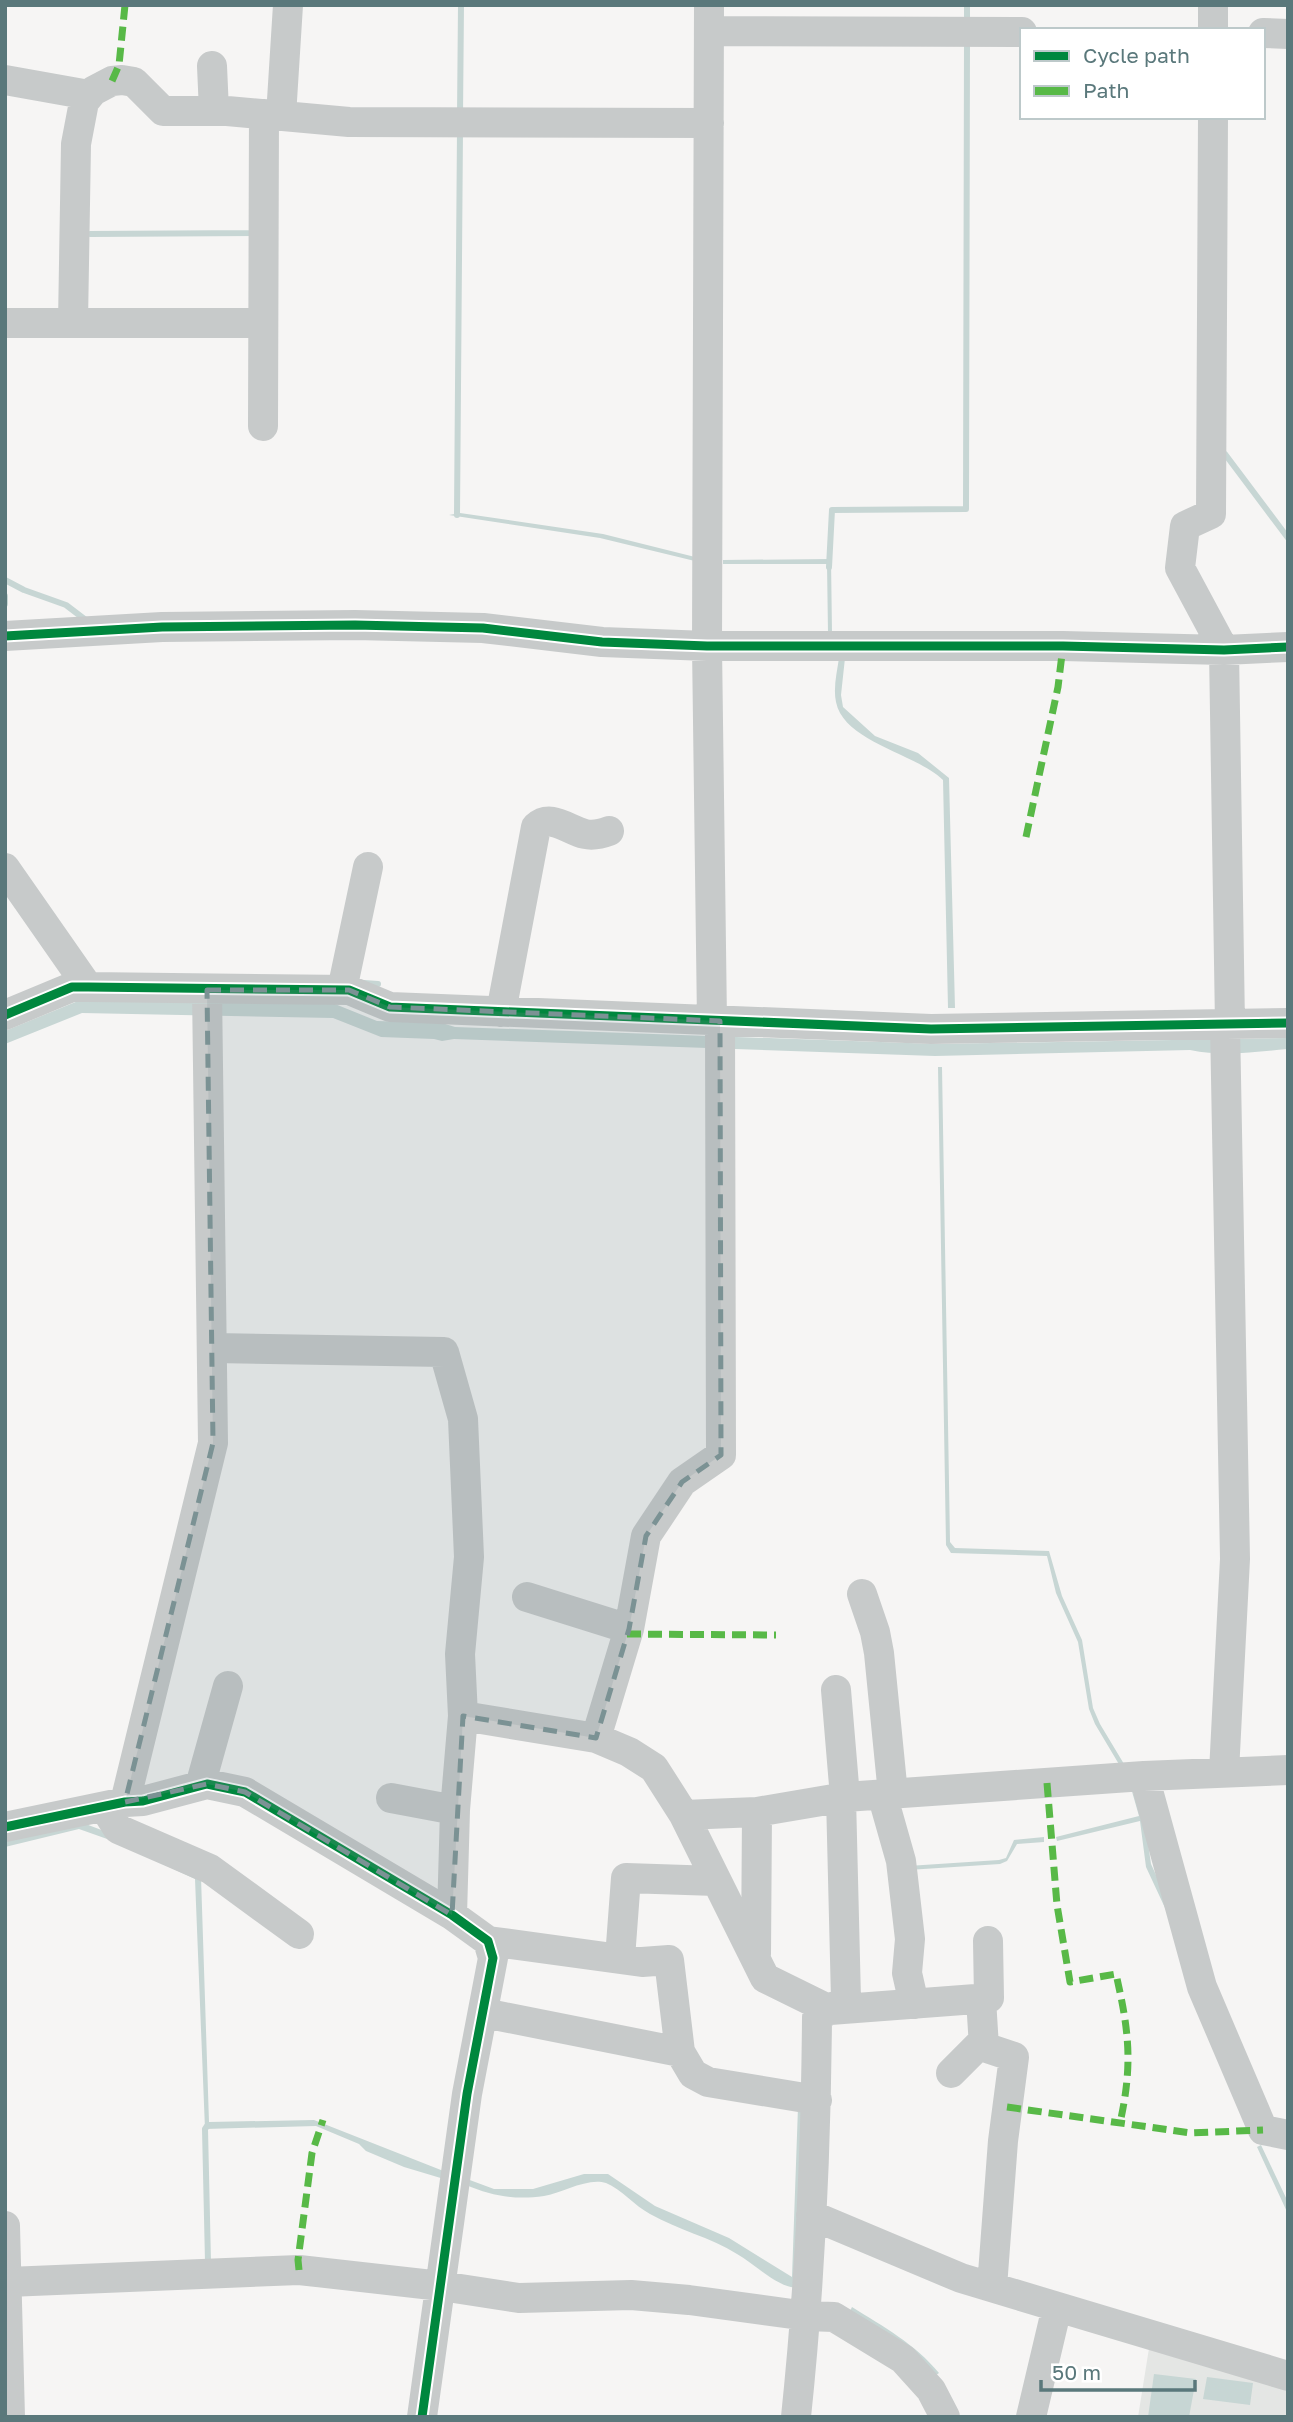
<svg xmlns="http://www.w3.org/2000/svg" width="1293" height="2422" font-family="'Golos Text',sans-serif">
	<style>
		.built { fill: #e4e6e4 }
		.water { fill: #c7d6d4 }
		.lines { fill: none; stroke-linecap: round; stroke-linejoin: round }
		.stream { stroke: #c7d6d4; stroke-width: 6 }
		.minor { stroke: #c7caca; stroke-width: 30 }
		.quiet { stroke: #58b947; stroke-width: 7; stroke-dasharray: 14 7; stroke-linecap: butt }
		.cycleway-casing { stroke: #fff; stroke-width: 13 }
		.cycleway { stroke: #00873e; stroke-width: 9 }
		.marked { fill: #7b9294; fill-opacity: 0.2; stroke: #7b9294; stroke-width: 5; stroke-dasharray: 14 9; stroke-linejoin: round }
	</style>
	<rect width="100%" height="100%" fill="#f6f5f4"/>
	<path class="built" d="M1150,2342L1288,2385V2417H1138Z"/>
	<path class="water" d="M460,513L603,534L699,558V562L600,538L449,515Z
		M831,559L832,633H828L827,564H723V560Z
		M839,658H845L841,695L843,707L875,736L918,753L949,778L955,1008H948L943,780C915,753 844,742 836,702C833,688 837,672 839,658Z
		M78,1001L335,1004L377,1021L442,1023L455,1027L936,1044L1288,1038V1049C1254,1052 1224,1057 1190,1050L935,1056L454,1039L442,1041L434,1039L381,1037L333,1018L82,1013L5,1044V1031Z
		M938,1067H942L950,1542L955,1548L1049,1551L1062,1596L1082,1640L1093,1708L1100,1724L1124,1764L1120,1766L1095,1724L1089,1709L1078,1642L1056,1593L1047,1556L951,1553L946,1545Z
		M1131,1788L1144,1815L1151,1864L1171,1908L1166,1910L1146,1867L1140,1821L1057,1841L1056,1837L1139,1816Z
		M83,1823L112,1834L110,1840L79,1829L5,1847V1840Z
		M1044,1837V1842L1017,1844L1007,1861L1000,1864L908,1870V1866L999,1860L1006,1858L1014,1840Z
		M122,1845L201,1877L209,2122L314,2120L446,2172L444,2179L404,2167L366,2151L359,2144L316,2126L205,2129L195,1879Z
		M798,2107L803,2111L797,2288C776,2287 755,2264 737,2254C710,2237 678,2230 650,2214C635,2206 621,2189 606,2183C588,2177 562,2193 544,2196C515,2200 492,2196 466,2185L467,2179L494,2189H533L584,2174H608L655,2206L729,2238L792,2277Z
		M1261,2145L1288,2202V2214L1257,2147Z
		M852,2307C884,2327 915,2344 939,2373L932,2378L848,2315Z
		M1154,2374L1196,2379L1189,2417H1148Z
		M1207,2377L1253,2383L1250,2405L1203,2399Z"/>
	<g class="lines">
		<path class="stream" d="M967,24V5
			M460,115L461,5
			M90,234L255,233V231
			M1222,454H1225L1288,538
			M457,515L460,130
			M829,567L832,510L966,509L967,39
			M5,580L24,590L66,605L87,621
			M5,596V604
			M364,983L378,984
			M207,2126L205,2129L208,2262H213"/>
		<path class="minor" d="M709,5L707,646L712,1021
			M1213,30V5
			M709,31L1022,32
			M1263,33L1288,34
			M212,66L214,111
			M5,80L89,95
			M281,116L288,5
			M1213,117L1211,514L1185,526L1180,568L1224,650L1230,1024
			M5,323H263
			M73,323L76,144L84,102L93,91L112,81L122,80L134,82L163,111H227L349,122L709,123
			M263,426L264,114
			M5,636L162,627L355,625L483,628L602,642L707,646H1063L1224,650L1288,647
			M5,868L88,987
			M342,990L368,867
			M501,1012L536,827C551,813 568,830 585,834C594,836 601,834 609,831
			M5,1015L72,987H88L349,990L390,1007L931,1029L1288,1023
			M213,1348L444,1352L463,1419L469,1557L460,1654L463,1716L455,1810L452,1915
			M862,1594L875,1632L879,1653L893,1794
			M527,1597L629,1629
			M836,1690L845,1797
			M463,1716L596,1738L629,1752L654,1768L684,1815L765,1978L830,2010L989,1998L988,1941
			M596,1738L629,1629L646,1536L682,1482L721,1455L720,1021
			M1224,1772L1235,1559L1225,1024
			M1144,1776L1202,1987L1263,2130L1288,2135
			M200,1786L228,1686
			M882,1794L901,1861L910,1939L907,1973L914,2004
			M391,1798L455,1810
			M125,1802L213,1443L207,990
			M104,1807L118,1829L210,1869L299,1934
			M684,1815L757,1812L845,1797L1144,1776L1288,1770
			M5,1827L125,1802L143,1801L207,1784L245,1792L452,1915L488,1941L493,1958L467,2094L422,2417
			M488,1941L642,1962L669,1960L680,2052
			M756,1954L757,1812
			M620,1958L626,1878L716,1881
			M981,1999L984,2047L1014,2057L1003,2141L992,2287
			M484,2013L680,2052L693,2074L708,2082L817,2100
			M951,2073L983,2041
			M811,2215L961,2278L1288,2376
			M5,2226L10,2417
			M8,2282L299,2270L441,2286L519,2298L631,2295L689,2300L807,2316L834,2317L903,2359L931,2390L945,2417
			M796,2417C810,2284 816,2151 817,2017L846,2000L841,1797
			M1031,2417L1057,2307"/>
		<path class="quiet" d="M112,81L119,65L125,5
			M1026,837L1058,687L1063,646
			M627,1634L776,1635
			M1047,1783L1057,1905L1070,1982L1116,1974C1129,2031 1133,2064 1120,2123
			M1007,2107L1191,2133L1263,2130
			M299,2270L298,2260L312,2153L323,2120"/>
		<g class="cycleway-casing">
			<path id="cycleway" d="M5,636L162,627L355,625L483,628L602,642L707,646H1063L1224,650L1288,647
				M5,1015L72,987H88L349,990L390,1007L931,1029L1288,1023
				M5,1827L125,1802L143,1801L207,1784L245,1792L452,1915L488,1941L493,1958L467,2094L422,2417"/>
		</g>
		<use href="#cycleway" class="cycleway"/>
	</g>
	<path class="marked" d="M207,990H349L390,1007L720,1021L721,1455L682,1482L646,1536L629,1629L596,1738L463,1716L452,1915L245,1792L207,1784L125,1802L213,1443Z"/>
	<rect width="1293" height="2422" fill="none" stroke="#5a787b" stroke-width="14"/>
	<rect x="1020" y="28" width="245" height="91" fill="#ffffff" stroke="#bdc9ca" stroke-width="2"/>
	<rect x="1034" y="51" width="35" height="10" fill="#00873e" stroke="#bdc9ca" stroke-width="2"/>
	<text x="1083" y="63" font-size="21" fill="#5a787b">Cycle path</text>
	<rect x="1034" y="86" width="35" height="10" fill="#58b947" stroke="#bdc9ca" stroke-width="2"/>
	<text x="1083" y="98" font-size="21" fill="#5a787b">Path</text>
	<path d="M1041 2380v10h154v-10" fill="none" stroke="#5a787b" stroke-width="3.5"/>
	<text x="1052" y="2380" font-size="21" fill="#5a787b" stroke="#ffffff" stroke-width="5" paint-order="stroke">50 m</text>
</svg>
